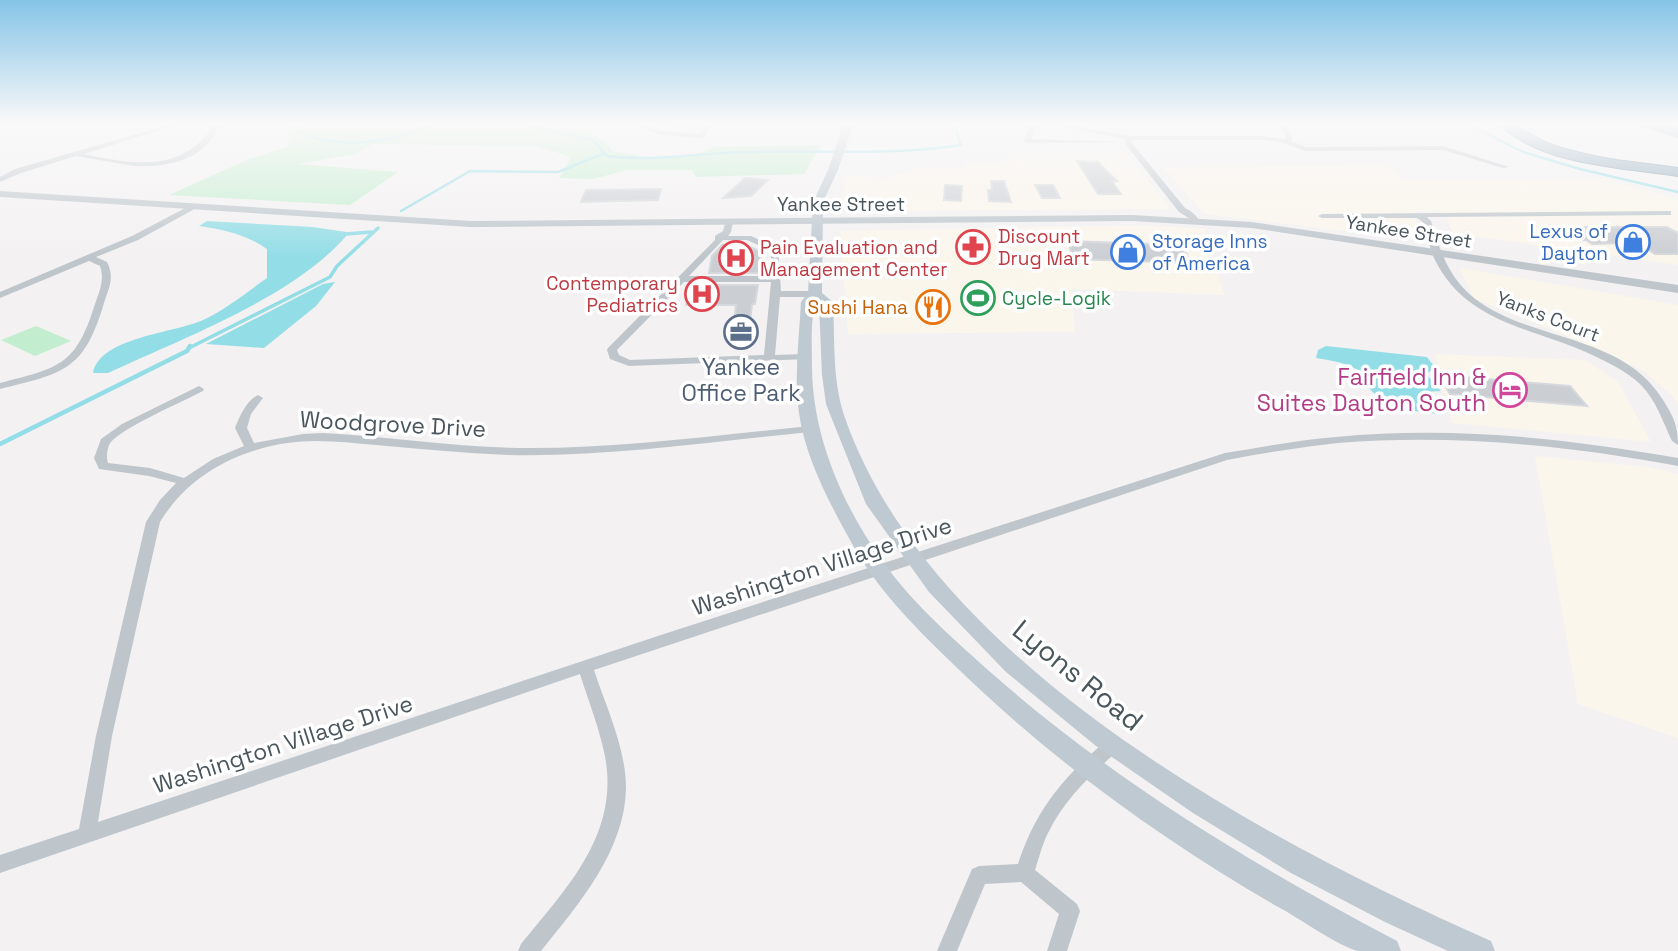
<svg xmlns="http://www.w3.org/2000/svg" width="1678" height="951" font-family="'Space Grotesk',sans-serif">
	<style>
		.commercial { fill: #fbf6ec }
		.green { fill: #c3edcf }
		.water { fill: #93dde6 }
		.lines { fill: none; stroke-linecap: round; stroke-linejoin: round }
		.stream-far2 { stroke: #93dde6; stroke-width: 2.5 }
		.stream-far1 { stroke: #93dde6; stroke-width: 3.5 }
		.stream { stroke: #93dde6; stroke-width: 4.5 }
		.building { fill: #cbced3; stroke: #d5d8dc; stroke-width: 2 }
		.motorway-casing { stroke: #7793a7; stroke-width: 2 }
		.minor { fill: #bec6cc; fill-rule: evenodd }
		.tertiary { fill: #bec6cc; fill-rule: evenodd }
		.secondary { fill: #bec9d1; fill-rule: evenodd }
		.motorway { fill: #8ca8bb; fill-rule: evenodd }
		.labels { text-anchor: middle; stroke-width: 7; stroke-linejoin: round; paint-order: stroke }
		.far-street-label { font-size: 19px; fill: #4a565d; stroke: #fff }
		.far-shop-label { font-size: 19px; fill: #366cbe; stroke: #fff; text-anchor: end }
		.far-health-label { font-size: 19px; fill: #be3a42; stroke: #fff; text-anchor: start }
		.far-leisure-label { font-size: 19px; fill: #27864d; stroke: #fff; text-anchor: start }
		.far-food-label { font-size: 19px; fill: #c56008; stroke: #fff; text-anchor: end }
		.service-label { font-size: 23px; fill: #4e5e75; stroke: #fff }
		.hotel-label { font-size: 23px; fill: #b23c85; stroke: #fff; text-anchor: end }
		.street-label { font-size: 23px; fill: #4a565d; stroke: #fff }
		.near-street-label { font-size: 28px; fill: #4a565d; stroke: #fff }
	</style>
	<rect width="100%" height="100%" fill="#f3f1f1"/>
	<path class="commercial" d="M1008,150H1124L1170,209L841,211L845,175L885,178L922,167L963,168L968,162H1007Z
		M1388,165L1403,180L1604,179L1678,199V265L1452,233L1448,219L1440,211H1415L1417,240L1204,214L1163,167Z
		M1144,225L1205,229L1224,295L1071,289L1075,332L848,334L840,231Z
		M1459,268L1678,305V406L1674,397L1642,370L1574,339L1475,299Z
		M1434,354L1585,360L1618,382L1651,442L1452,423L1445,394L1432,374L1441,369Z
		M1535,456L1648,467L1678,474V738L1578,704Z"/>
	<path class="green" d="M288,125H534L590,133L604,140L612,151L646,157L690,156L716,147L821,145L804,174L696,177L692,170H627L593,179L559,178L571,157L536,146L373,144L356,154L297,164L398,172L350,205L169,195L249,159L289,146Z
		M36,326L71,341L35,356L1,340Z"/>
	<path class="water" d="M207,221L313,227L346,232L347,235C293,298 182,338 108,373H93C100,337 175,333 203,320C225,310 247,292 267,278V249C245,234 225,230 199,226Z
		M335,282L316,306L264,348L206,344L323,284Z
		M1326,346L1427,357L1434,366V369L1426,374L1441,391L1423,392L1421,397L1441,413C1421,415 1383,405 1370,389C1364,382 1363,372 1354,368C1343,362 1328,360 1316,358L1318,350Z"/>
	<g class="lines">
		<path class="stream-far2" d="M297,125V131C338,151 391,143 431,125
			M525,125L593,140L607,156C654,162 699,153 746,152C818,150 890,156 961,145L954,125
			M1469,125L1523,152L1580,169L1678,192
			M401,211L470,171L558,172L605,153"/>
		<path class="stream-far1" d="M346,234L371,232
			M189,348L330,277L337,266L378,228"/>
		<path class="stream" d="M0,444L187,351L190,346"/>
	</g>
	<path class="building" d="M1077,161L1098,162L1117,181H1112L1121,194H1098Z
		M745,178L768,180L751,196L723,198Z
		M991,181H1004L1011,202L989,201L988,190H992Z
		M945,185L962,186L961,201L944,200Z
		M1035,185H1053L1060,198H1042Z
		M661,189L658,200L581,202L586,190Z
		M1544,227H1667L1678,233V254H1655L1642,246L1632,247L1626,243L1592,244L1586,240H1562Z
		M1068,241L1182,245L1191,263L1073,259Z
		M722,245H745L762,252L760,273H709L712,256Z
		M691,285H758L755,304H752L748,340H732L736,305H686Z
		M1438,375L1570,386L1587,406L1450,394Z"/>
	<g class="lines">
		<g class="motorway-casing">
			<path id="motorway" d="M1501,125C1519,124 1533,137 1550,144C1591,159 1635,162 1678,168V176C1626,168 1540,165 1501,125Z
				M1641,125H1659L1678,129V137Z"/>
		</g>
		<path class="minor" d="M168,125H176L84,154C134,165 183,173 214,125H220L209,143L194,155L177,162L155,166H134L76,156L21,173L0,182V177L15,169Z
			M633,125H641L662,131L700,134L705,125H711L704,137L702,138L661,135Z
			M670,125H704L701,127H673Z
			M1030,125H1036L1031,139L1124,142L1126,139L1053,125H1065L1131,136H1264L1285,139L1286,137L1279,125H1285L1292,137L1291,141L1306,147L1443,146L1509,167L1503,168L1443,150L1305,151L1280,142L1264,140H1133L1131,142L1185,208C1191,211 1195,214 1199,220L1195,222L1179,212L1124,142L1027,143L1024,141Z
			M193,204L200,206L138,240L96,257L107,262C115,278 109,287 104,303C84,371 64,373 0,389V383C57,368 75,367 94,307C99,292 105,281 100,266L89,261L0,298V292L132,236Z
			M1671,211V215H1668L1427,217L1431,221C1440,251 1449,278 1474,298C1530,342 1622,333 1663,400C1673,416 1678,425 1678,445L1672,441C1663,422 1656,400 1641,385C1627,371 1607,362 1590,354C1531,327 1465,323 1434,258C1429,247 1427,234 1423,222L1417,218H1322L1318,216L1322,214Z
			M726,220L733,222L731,232L728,236H751L778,248L781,291H815L820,294L815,297H780L775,355L805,354L809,355V359L629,366L610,359L607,350L608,348L715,240V236L723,231ZM723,240H747L771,251V276H689ZM684,282H771L764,355L630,360L619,355L617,350Z
			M199,386L204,389L203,391C184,401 122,428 111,442C107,447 106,457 108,463L150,468L184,478L213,459L244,446L235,428C240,416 246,401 258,395L263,398L251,414L247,428L254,443L303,434L323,433C392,437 460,448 529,448C623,448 717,435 810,426L816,429L810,432C710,442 609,457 508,455C464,453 420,449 376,445C343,442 313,438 280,444C230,454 187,478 160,522L112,736L98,822L667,633L1225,453C1262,447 1299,440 1336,437C1451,426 1565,438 1678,458V466C1565,445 1453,434 1338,443C1301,447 1264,453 1227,460L594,670C606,707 626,748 626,788C625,851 578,905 541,951H518L521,944C565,890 617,837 606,762C601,732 589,703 580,674L0,873V855L79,829L96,736L146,522L160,500L176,483L149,476L99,469L94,458L101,439L122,424Z
			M1114,737L1120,739L1122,744L1120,749C1092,773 1064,800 1048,833C1042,845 1039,858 1035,870L1077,904L1080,911L1067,951H1047L1059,914L1021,882L985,884L957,951H937L972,869L979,866L1018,864C1037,807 1063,778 1108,739Z"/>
		<path class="tertiary" d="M0,191L471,221L1132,215L1252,222L1678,285V293L1252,228L1132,221L471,227L0,197Z"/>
		<path class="secondary" d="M843,125H853L838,170L823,202L822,293L833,302C835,340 832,381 845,418C931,664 1265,841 1491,941L1495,951H1448L1385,922L1291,873L1193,813L1096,746L1006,672L929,592L866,504L826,404L822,375L819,303L816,301C810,320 812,348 812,369C813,435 841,502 879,556C908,599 949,635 988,670C1112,780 1251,864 1397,941L1401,951C1388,951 1372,951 1359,951C1341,948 1299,918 1280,908C1161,840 1049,758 951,662C913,625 875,587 850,540C829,502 805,457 799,413C794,376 799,339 801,302L808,293L813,202L828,170Z"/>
		<use href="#motorway" class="motorway"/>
	</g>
	<linearGradient id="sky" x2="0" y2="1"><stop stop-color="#86c4e7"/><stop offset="0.48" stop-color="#faf9f9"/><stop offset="1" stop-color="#faf9f9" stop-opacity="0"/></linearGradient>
	<rect width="1678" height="258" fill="url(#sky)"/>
	<defs>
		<g id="shop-ring" transform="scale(1.75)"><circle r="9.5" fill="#fff" stroke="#3f7fe0" stroke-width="1.5"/><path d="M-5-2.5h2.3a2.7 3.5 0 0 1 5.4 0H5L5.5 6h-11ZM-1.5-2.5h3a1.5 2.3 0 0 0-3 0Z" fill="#3f7fe0"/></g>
		<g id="pharmacy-ring" transform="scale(1.75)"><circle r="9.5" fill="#fff" stroke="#e0444e" stroke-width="1.5"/><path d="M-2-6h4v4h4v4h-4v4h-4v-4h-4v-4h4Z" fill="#e0444e"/></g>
		<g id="hospital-ring" transform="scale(1.75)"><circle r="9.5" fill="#fff" stroke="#e0444e" stroke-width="1.5"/><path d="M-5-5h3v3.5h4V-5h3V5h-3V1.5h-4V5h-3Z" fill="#e0444e"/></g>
		<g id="stadium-ring" transform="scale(1.75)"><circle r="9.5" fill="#fff" stroke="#2e9e5b" stroke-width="1.5"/><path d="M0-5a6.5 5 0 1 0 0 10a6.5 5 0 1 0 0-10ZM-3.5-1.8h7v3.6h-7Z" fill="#2e9e5b"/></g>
		<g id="restaurant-ring" transform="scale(1.75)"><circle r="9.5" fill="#fff" stroke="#e8710a" stroke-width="1.5"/><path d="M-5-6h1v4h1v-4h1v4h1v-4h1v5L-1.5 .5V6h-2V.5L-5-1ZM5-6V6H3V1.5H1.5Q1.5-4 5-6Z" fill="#e8710a"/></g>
		<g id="office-ring" transform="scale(1.75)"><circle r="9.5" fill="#fff" stroke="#5c6f8a" stroke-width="1.5"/><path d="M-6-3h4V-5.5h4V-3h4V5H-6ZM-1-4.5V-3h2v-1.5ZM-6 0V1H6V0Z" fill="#5c6f8a"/></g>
		<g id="hotel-ring" transform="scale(1.75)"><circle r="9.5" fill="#fff" stroke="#d1479c" stroke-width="1.5"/><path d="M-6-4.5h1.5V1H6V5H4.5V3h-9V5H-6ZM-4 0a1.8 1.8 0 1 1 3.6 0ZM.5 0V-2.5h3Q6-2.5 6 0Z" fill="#d1479c"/></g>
	</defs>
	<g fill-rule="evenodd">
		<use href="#shop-ring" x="1633" y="242"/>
		<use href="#pharmacy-ring" x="973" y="247"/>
		<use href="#shop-ring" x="1128" y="252"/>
		<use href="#hospital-ring" x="736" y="258"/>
		<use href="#hospital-ring" x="702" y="294"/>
		<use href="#stadium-ring" x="978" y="298"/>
		<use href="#restaurant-ring" x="933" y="307"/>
		<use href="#office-ring" x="741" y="332"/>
		<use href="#hotel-ring" x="1510" y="390"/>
	</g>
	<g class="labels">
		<g class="far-street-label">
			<text x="841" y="211">Yankee Street</text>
			<text transform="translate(1409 231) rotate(9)" y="7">Yankee Street</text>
			<text transform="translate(1548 316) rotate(21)" y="7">Yanks Court</text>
		</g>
		<g class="far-shop-label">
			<text x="1608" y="238">Lexus of<tspan x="1608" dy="22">Dayton</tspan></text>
			<text x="1152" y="248" text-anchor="start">Storage Inns<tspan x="1152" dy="22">of America</tspan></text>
		</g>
		<g class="far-health-label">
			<text x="998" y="243">Discount<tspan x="998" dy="22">Drug Mart</tspan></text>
			<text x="760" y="254">Pain Evaluation and<tspan x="760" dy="22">Management Center</tspan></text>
			<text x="678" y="290" text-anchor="end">Contemporary<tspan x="678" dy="22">Pediatrics</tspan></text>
		</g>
		<g class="far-leisure-label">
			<text x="1002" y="305">Cycle-Logik</text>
		</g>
		<g class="far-food-label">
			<text x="908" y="314">Sushi Hana</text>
		</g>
		<g class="service-label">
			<text x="741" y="375">Yankee<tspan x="741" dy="26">Office Park</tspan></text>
		</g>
		<g class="hotel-label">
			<text x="1486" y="385">Fairfield Inn &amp;<tspan x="1486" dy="26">Suites Dayton South</tspan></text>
		</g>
		<g class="street-label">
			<text transform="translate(393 424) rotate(3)" y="8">Woodgrove Drive</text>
			<text transform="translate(822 566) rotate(-18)" y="8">Washington Village Drive</text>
			<text transform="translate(283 744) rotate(-18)" y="8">Washington Village Drive</text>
		</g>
		<g class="near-street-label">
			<text transform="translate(1078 675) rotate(39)" y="10">Lyons Road</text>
		</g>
	</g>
</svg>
